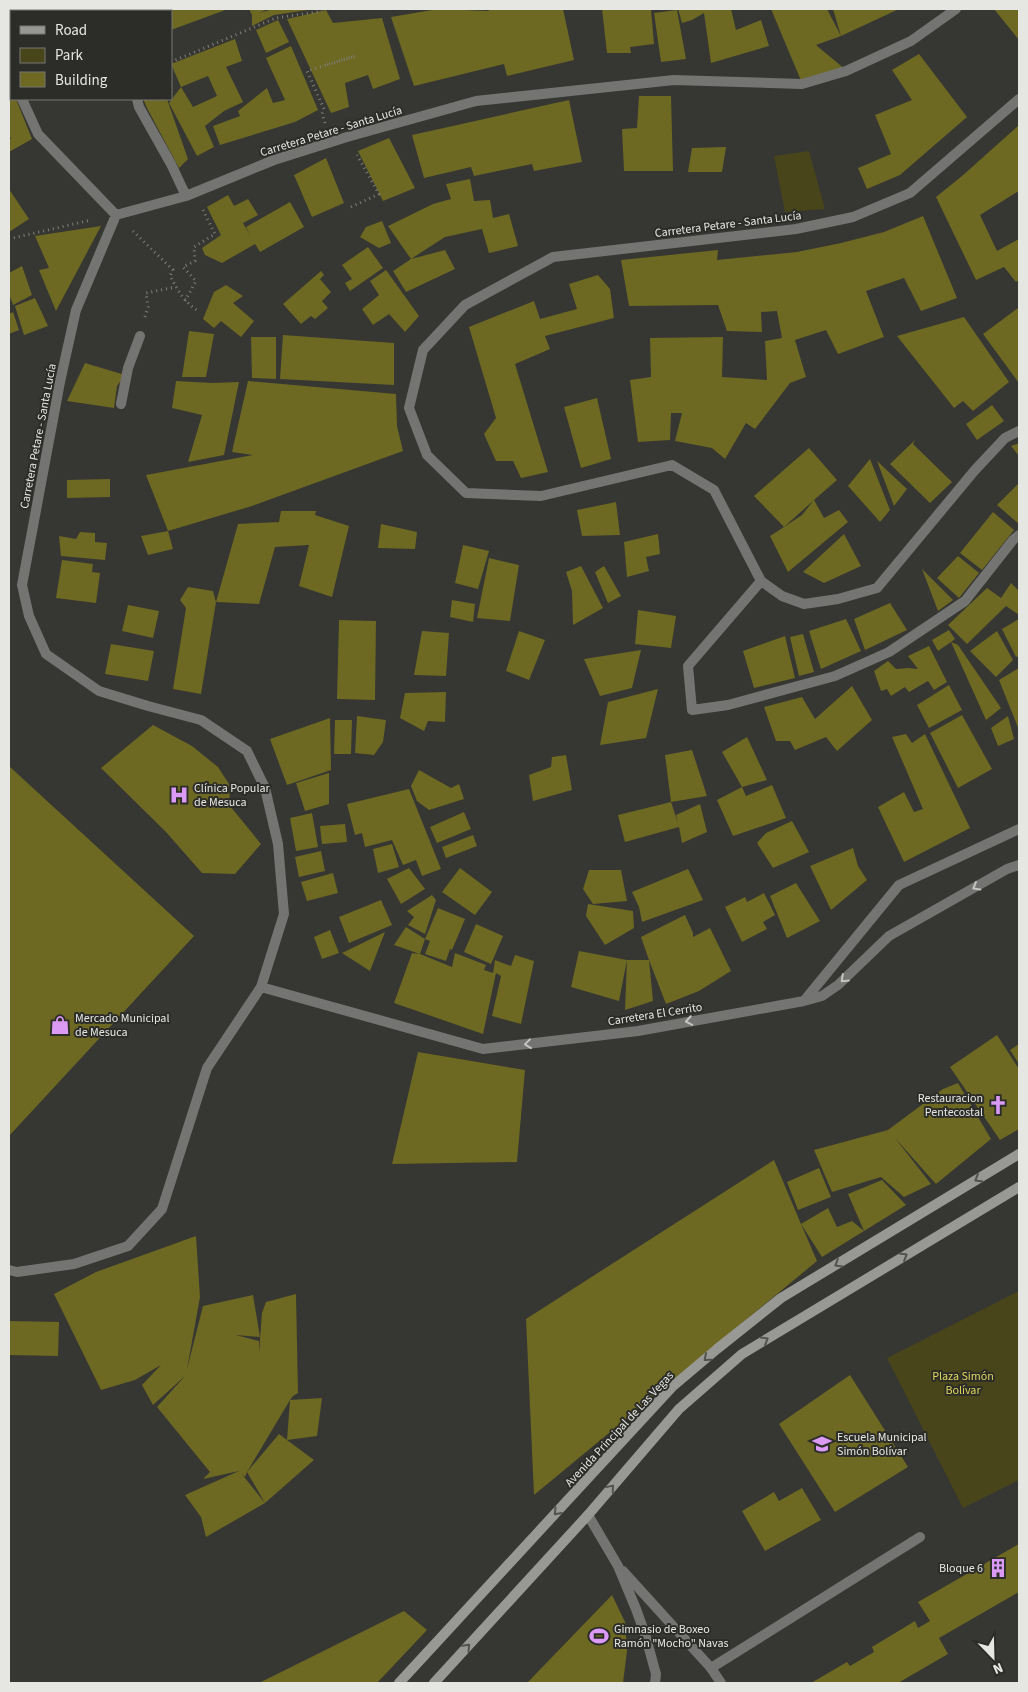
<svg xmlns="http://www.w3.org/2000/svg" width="1028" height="1692" font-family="'Source Sans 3',sans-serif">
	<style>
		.green { fill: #48451a }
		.building { fill: #6d6822; fill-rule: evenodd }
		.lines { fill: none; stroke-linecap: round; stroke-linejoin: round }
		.path { stroke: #7f7f7b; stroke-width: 3; stroke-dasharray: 1 4; stroke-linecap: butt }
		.lane { stroke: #747473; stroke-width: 10 }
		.street { stroke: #747473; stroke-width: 10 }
		.secondary { stroke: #989895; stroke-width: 10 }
		.oneway { stroke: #c4c4c1 }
		.oneway2 { stroke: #52524e }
		.labels { text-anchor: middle; stroke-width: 4; stroke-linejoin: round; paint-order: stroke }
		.street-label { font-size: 12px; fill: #e6e6e3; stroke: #2c2c28 }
		.poi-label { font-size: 12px; fill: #e6e6e3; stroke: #2c2c28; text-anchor: start }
		.park-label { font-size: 12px; fill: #ddd55b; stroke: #2c2c28 }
	</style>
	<rect width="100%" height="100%" fill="#363632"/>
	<path class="green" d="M809,151L825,209L785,212L774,156Z
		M1019,1291V1480L963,1508L887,1358Z"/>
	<path class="building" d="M91,9H137L139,11H94Z
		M147,9H228L171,30V11H148Z
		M249,9H268L259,13L273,9L308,10L274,15L252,26V15Z
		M438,9L489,11L488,9H563L574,60L507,76L504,64L414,86L391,17Z
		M602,9H651L654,44L630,47L631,53H607Z
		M678,9H731L736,30L761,20L769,46L711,63L704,13L692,20L682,23Z
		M771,9H827L841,36L816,45L846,70L802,83Z
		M833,9H899L841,36Z
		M994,9H1019V40Z
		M326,10L333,23L382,18L400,79L373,89L368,75L345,83L349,107L331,113L287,19Z
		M677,10L686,59L661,62L654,13Z
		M9,12L11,13V34L9,39Z
		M278,20L289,42L266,53L256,30Z
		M235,39L242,61L226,67L243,102L224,111L205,126L214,147L197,156L169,103L181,87L193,107L217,96L208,76L181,87L171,64Z
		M291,46L318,110L295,122L220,145L213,126L240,116L238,111L267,88L273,103L285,100L266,58Z
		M11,53V70L9,69V57Z
		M919,54L967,117L900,175L867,189L858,168L891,154L875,115L912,100L892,70Z
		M9,81L11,87V99H16L32,139L9,152V140L11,139L9,134Z
		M639,96H671L673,171H624L622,129L637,128Z
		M143,99H167L188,159L179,168L148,110Z
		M569,100L582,162L534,171L532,164L474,176L471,167L424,178L412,135Z
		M1019,125V191L980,215L997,251L1019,239V280L1016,282L1004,267L976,280L936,197L962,176Z
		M389,138L415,188L383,201L358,151Z
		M726,147L722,172H688L692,148Z
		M326,158L344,203L312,217L294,175Z
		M470,179L474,201L490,200L493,218L509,214L518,246L489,253L482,229L445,237L411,259L445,250L455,269L406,292L393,271L411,259L388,226L433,204L451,199L446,184Z
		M9,189L29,219L9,232Z
		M228,195L234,206L248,199L258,215L243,223L250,235L246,227L290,202L304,227L260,252L255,244L222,263L205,255L202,248L221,235L207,207Z
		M923,216L957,298L921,311L904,278L866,291L884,337L838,354L826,330L795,340L806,377L790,383L755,429L746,423L725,459L712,448L675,441L682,413H671L670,440L638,442L630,380L651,377L650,338L723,337L722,377L767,380L765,341L782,338L777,311L761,312L762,332L727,331L718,305L629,306L621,260L718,250L717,260L797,252L841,243L884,232Z
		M382,221L391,243L379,248L360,237L366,227Z
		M101,226L56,311L39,270L49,268L35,236Z
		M368,247L383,268L350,291L345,283L352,279L342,265Z
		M22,266L32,295L13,305L9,294V273Z
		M386,270L419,316L405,332L389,314L373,325L362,309L379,295L370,281Z
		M321,271L324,275L320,279L331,292L322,301L328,308L315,319L311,316L301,324L283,304Z
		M598,275L610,289L614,318L545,336L550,349L515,364L548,472L521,478L513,461H496L484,434L496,418L469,327L534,301L540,319L577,309L569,284Z
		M226,285L243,296L233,303L254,321L241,337L221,321L214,328L203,319L214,292Z
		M35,298L48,326L24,335L15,306Z
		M1018,308L1019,310V383L983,334Z
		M13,312L19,330L9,334V314Z
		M964,317L1009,382L973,411L963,401L954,408L897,336Z
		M189,331L214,334L206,377H182Z
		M283,335L394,343V385L280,379Z
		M251,337H276V379L252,378Z
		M85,363L125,375L117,386L114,408L67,401Z
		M176,381L212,383L239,382L224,455L188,462L202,415L172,408Z
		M248,381L396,394L397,426L403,451L252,506L168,531L146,475L253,455L232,452Z
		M597,398L611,459L581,468L564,407Z
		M992,405L1004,421L977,440L966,424Z
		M915,440L913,444L952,482L930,503L890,464Z
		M1019,443V456L1011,446Z
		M809,448L837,480L814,500L824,518L839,510L848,522L788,572L770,536L784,527L754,496ZM814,500L802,515L784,527L813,501Z
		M870,459L890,510L880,522L848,486Z
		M877,461L907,489L894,506Z
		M110,479V497L67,498V480Z
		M1019,483V524L997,505Z
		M616,502L620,535L582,536L577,510Z
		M281,511H316L315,515L349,526L332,597L299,586L309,545L275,547L259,604L216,602L238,524L279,522Z
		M993,512L1014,530L982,570L960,553Z
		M381,524L417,532L415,549L378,548Z
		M168,531L173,549L148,555L141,536Z
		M80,532L95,533V542L107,543L105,560L61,556L59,536L76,539Z
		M658,534L660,554L646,557L649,571L627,577L624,542Z
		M844,534L861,566L824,583L803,572Z
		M463,545L489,551L478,589L455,583Z
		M958,556L979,573L959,598L937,578Z
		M489,558L519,565L510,621L477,618Z
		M62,560L93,564L92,572L100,573L96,603L56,598Z
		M581,566L603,608L573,625L572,591L566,572Z
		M604,566L621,596L608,603L595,572Z
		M922,569L953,600L938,611Z
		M1011,583L1019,591V615L1006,606L967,644L948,625L987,588L1001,598Z
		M188,587L213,591L216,602L201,694L173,689L186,608L180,600Z
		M452,600L475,604L473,622L450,617Z
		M890,603L907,630L865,650L854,619Z
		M128,605L159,611L153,638L122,631Z
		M638,610L676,616L671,648L635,644Z
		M846,619L861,651L821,669L809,631Z
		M1019,619V656L1016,657L1002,629Z
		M339,620L376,621L375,700L337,699Z
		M949,630L955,639L951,642L958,645L1001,708L986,720L951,642L938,651L932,640Z
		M422,631L449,633L446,676L414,675Z
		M519,631L545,640L529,680L506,671Z
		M997,631L1013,660L996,677L970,651Z
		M803,634L814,672L799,676L790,637Z
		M785,636L795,678L754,688L743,651Z
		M111,644L154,651L148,681L105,674Z
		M929,646L947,682L934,690L928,681L909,692L905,687L891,696L887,689L881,691L874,671L888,661L896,669L908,668L918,669L908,656Z
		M641,650L632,688L600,696L584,659Z
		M1019,668V730L999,680Z
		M949,685L962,710L929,728L917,705Z
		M852,686L872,720L837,751L826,737L795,750L790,741H776L764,707L802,697L815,719Z
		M658,689L646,738L600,745L608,702Z
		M446,692L445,722L428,721L424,731L400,718L405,693Z
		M962,715L992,769L958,788L930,733Z
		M357,716L386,720L383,742L374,755L355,753Z
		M1008,716L1014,739L998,746L991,728Z
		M330,718L331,770L287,785L270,739Z
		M335,720H352L351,754H334Z
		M153,725L192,746L218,767L229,784L230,806L261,844L235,874L202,873L166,832L101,768Z
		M906,734L912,743L925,734L970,828L904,862L878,807L904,792L914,812L923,809L892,737Z
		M747,737L767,780L742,787L722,752Z
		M692,750L707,796L671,802L678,823L676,815L700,804L707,832L682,843L679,827L625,842L618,815L671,802L665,755Z
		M566,755L572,790L533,801L529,775L551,767L552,757Z
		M9,766L194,936L9,1136Z
		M419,770L451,788L459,784L464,799L429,810L417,801L411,786Z
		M329,773V804L305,811L296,783Z
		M772,785L786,818L733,836L717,800L742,787L746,796Z
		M409,789L441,869L422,876L416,860L403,865L392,840L365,847L362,833L355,835L347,804Z
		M464,812L471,829L437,843L430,827Z
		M312,813L318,847L296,851L290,818Z
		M792,821L809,852L773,868L757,843L766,833Z
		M345,824L347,842L322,844L320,826Z
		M473,835L477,846L446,858L442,847Z
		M392,844L399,867L378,873L373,849Z
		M853,848L858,866L867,880L831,910L810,866Z
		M321,851L325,871L299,877L295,857Z
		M409,868L425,889L401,904L387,879Z
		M460,868L492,892L475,915L442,892Z
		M688,869L703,900L642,922L639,907L632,892Z
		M589,870H621L627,901L593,904L583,889Z
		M333,873L338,893L307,901L301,882Z
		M796,883L820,921L787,938L770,896Z
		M764,893L775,915L763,922L767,929L742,942L725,907L745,897L747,902Z
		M432,895L436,900L425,934L408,925L414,917L407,911Z
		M381,900L392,925L349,943L339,917Z
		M588,904L633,911L634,928L605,945L586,916Z
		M438,908L465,919L452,950L450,949L446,961L425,954L430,941L425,939L420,954L394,945L406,927L425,939Z
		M685,915L693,933V937L710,928L731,971L699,991L666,1004L649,960L653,1001L625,1010L627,960H649L641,937Z
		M476,924L503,936L491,964L464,952Z
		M330,930L339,953L322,959L314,937Z
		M385,932L370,971L342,953Z
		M579,951L627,960L619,1001L571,987Z
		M412,953L420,954L452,967L455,953L486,965L484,970L493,973L495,960L511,966L515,955L534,961L521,1024L492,1016L501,976L496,973L483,1034L394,1003Z
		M997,1035L1019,1069V1129L1000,1140L950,1067Z
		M1019,1044V1064L1010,1050Z
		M418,1052L525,1070L517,1162L392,1164Z
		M958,1083L991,1139L936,1184L895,1138L931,1184L904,1197L881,1177L832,1192L814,1150L888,1130L943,1089Z
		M774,1160L801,1224L828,1208L837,1227L852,1221L864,1231L822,1257L801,1224L817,1261L534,1495L526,1319Z
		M819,1168L831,1197L798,1210L787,1182Z
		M882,1180L906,1205L864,1231L848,1194Z
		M196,1236L200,1297L187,1369L203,1306L253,1295L260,1337L236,1335L259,1341V1353L262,1313L266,1302L296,1294L298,1393L293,1396L290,1400L322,1398L317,1436L287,1440L314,1460L265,1503L247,1472L245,1477L241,1473L265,1503L206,1537L201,1517L185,1495L239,1471L203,1479L210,1472L157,1407L185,1376L153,1405L142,1385L161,1365L135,1380L101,1390L54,1294L96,1272ZM290,1400L287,1440L279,1434L247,1472Z
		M9,1321L59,1322L58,1356L9,1355Z
		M850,1375L908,1467L835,1512L779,1424Z
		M802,1488L821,1520L765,1551L742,1511L774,1492L779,1501Z
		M1019,1544V1592L939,1638L948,1654L898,1683H811L847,1662L850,1666L874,1652L872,1647L915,1621L918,1628L930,1621L918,1602Z
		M612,1595L625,1622L627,1651L623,1683H527Z
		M404,1611L427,1630L377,1683H259Z"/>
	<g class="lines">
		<path class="path" d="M171,62L276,18L322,11
			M325,123L322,114L324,109L307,71L355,56L327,65
			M351,207L379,194L357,155
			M133,231L173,270L170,276C180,294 183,300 199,312
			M9,239L91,220
			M185,301L196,281L183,267L195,261L194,247L215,234L203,210
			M145,317L148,307L146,293L176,287"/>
		<path class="lane" d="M711,1668L920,1537"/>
		<path class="street" d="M22,99L38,134L116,215
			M137,99L139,107L171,164L186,196
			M1019,99L910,193L853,217L796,229L553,257L465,305L423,350L409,408L427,455L466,493L541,496L672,465L714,490L761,581L782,596L804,604L838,599L877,588L975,470L1005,438L1019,431
			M121,404L128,368L140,336
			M761,581L688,666L692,710L728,705L835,676L889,652L965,601L1013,540L1019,535
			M261,987L483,1049L638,1031L804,1001L822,996L838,985L889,936L1007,869L1019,865
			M804,1001L899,885L1019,829
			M9,1270L17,1272L74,1264L128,1246L162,1209L207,1068L261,987L284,914L278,844L265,788L247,751L201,720L148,706L99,691L46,654L29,616L22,585L60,382L76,310L116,215L186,196L274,160L347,137L476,101L674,80L802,84L846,71L911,41L956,9
			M588,1515L618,1566L636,1609L645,1634L656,1674L655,1683
			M623,1571L711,1668L721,1683"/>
		<path class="secondary" d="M399,1683L672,1387L717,1349L781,1298L1019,1154
			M434,1683L588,1515L679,1409L742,1354L1019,1187"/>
	</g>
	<defs><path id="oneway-chevron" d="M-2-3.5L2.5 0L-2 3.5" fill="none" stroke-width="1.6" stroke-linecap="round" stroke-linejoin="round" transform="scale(1.25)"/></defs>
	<g class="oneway">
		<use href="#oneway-chevron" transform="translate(976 887) rotate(150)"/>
		<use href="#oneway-chevron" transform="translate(844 979) rotate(137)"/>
		<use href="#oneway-chevron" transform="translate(689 1021) rotate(170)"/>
		<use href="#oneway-chevron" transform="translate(528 1044) rotate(173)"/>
	</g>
	<g class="oneway2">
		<use href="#oneway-chevron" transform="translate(978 1179) rotate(149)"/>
		<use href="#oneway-chevron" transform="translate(904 1256) rotate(-31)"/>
		<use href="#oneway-chevron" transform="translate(838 1264) rotate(149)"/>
		<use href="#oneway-chevron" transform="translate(765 1340) rotate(-31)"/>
		<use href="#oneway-chevron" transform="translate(707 1358) rotate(139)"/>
		<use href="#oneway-chevron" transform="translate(611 1488) rotate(-50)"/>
		<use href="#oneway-chevron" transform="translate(557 1512) rotate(132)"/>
		<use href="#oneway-chevron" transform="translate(467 1647) rotate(-47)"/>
	</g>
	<defs>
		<g id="hospital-bare" transform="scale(1.5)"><path d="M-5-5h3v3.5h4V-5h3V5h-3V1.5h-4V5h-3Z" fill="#db9af6" stroke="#2c2c28" stroke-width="2.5" paint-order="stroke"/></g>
		<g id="shop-bare" transform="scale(1.5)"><path d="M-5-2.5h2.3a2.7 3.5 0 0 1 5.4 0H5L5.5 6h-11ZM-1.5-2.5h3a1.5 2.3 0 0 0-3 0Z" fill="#db9af6" stroke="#2c2c28" stroke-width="2.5" paint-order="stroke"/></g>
		<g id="church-bare" transform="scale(1.5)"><path d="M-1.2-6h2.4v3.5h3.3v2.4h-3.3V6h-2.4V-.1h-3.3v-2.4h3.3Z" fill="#db9af6" stroke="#2c2c28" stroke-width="2.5" paint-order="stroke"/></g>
		<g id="school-bare" transform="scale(1.5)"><path d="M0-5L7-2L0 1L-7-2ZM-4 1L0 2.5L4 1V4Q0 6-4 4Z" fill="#db9af6" stroke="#2c2c28" stroke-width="2.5" paint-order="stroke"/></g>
		<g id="building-bare" transform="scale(1.5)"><path d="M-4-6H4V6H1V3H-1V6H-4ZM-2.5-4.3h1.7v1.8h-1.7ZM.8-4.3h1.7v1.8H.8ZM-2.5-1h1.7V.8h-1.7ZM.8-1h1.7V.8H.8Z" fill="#db9af6" stroke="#2c2c28" stroke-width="2.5" paint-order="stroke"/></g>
		<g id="stadium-bare" transform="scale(1.5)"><path d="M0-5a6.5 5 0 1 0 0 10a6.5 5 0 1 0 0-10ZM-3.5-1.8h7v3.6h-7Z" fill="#db9af6" stroke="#2c2c28" stroke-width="2.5" paint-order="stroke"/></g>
	</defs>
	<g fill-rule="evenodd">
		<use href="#hospital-bare" x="179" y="795"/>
		<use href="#shop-bare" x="60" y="1025"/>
		<use href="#church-bare" x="998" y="1105"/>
		<use href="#school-bare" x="822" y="1444"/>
		<use href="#building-bare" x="998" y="1568"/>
		<use href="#stadium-bare" x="599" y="1636"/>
	</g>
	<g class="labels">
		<g class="street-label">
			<text transform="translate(331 131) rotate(-17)" y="4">Carretera Petare - Santa Lucía</text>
			<text transform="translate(728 224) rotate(-7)" y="4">Carretera Petare - Santa Lucía</text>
			<text transform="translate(38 436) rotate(-79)" y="4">Carretera Petare - Santa Lucía</text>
			<text transform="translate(655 1014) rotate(-9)" y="4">Carretera El Cerrito</text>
			<text transform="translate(619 1429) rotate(-47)" y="4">Avenida Principal de Las Vegas</text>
		</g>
		<g class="poi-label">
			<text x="194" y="792">Clínica Popular<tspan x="194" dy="14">de Mesuca</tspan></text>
			<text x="75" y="1022">Mercado Municipal<tspan x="75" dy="14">de Mesuca</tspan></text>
			<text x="983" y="1102" text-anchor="end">Restauracion<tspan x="983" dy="14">Pentecostal</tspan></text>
			<text x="837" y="1441">Escuela Municipal<tspan x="837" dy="14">Simón Bolívar</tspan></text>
			<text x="983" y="1572" text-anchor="end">Bloque 6</text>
			<text x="614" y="1633">Gimnasio de Boxeo<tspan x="614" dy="14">Ramón "Mocho" Navas</tspan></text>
		</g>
		<g class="park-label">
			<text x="963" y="1380">Plaza Simón<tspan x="963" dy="14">Bolívar</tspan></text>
		</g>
	</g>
	<rect width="1028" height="1692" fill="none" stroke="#e6e6e3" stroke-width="20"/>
	<rect x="10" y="10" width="162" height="90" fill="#2c2c28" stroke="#767673"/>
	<rect x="20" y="26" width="25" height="8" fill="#989895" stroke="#767673"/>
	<text x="55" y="35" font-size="15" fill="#e6e6e3">Road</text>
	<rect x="20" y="48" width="25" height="15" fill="#48451a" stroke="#767673"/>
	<text x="55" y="60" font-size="15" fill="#e6e6e3">Park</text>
	<rect x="20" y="72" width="25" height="15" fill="#6d6822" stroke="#767673"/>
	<text x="55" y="85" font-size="15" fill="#e6e6e3">Building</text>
	<g transform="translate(993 1657) rotate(157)" stroke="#2c2c28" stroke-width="4" paint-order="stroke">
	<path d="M0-4L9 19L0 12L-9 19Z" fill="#e6e6e3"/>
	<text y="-8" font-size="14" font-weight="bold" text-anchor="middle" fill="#e6e6e3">N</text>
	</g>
</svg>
